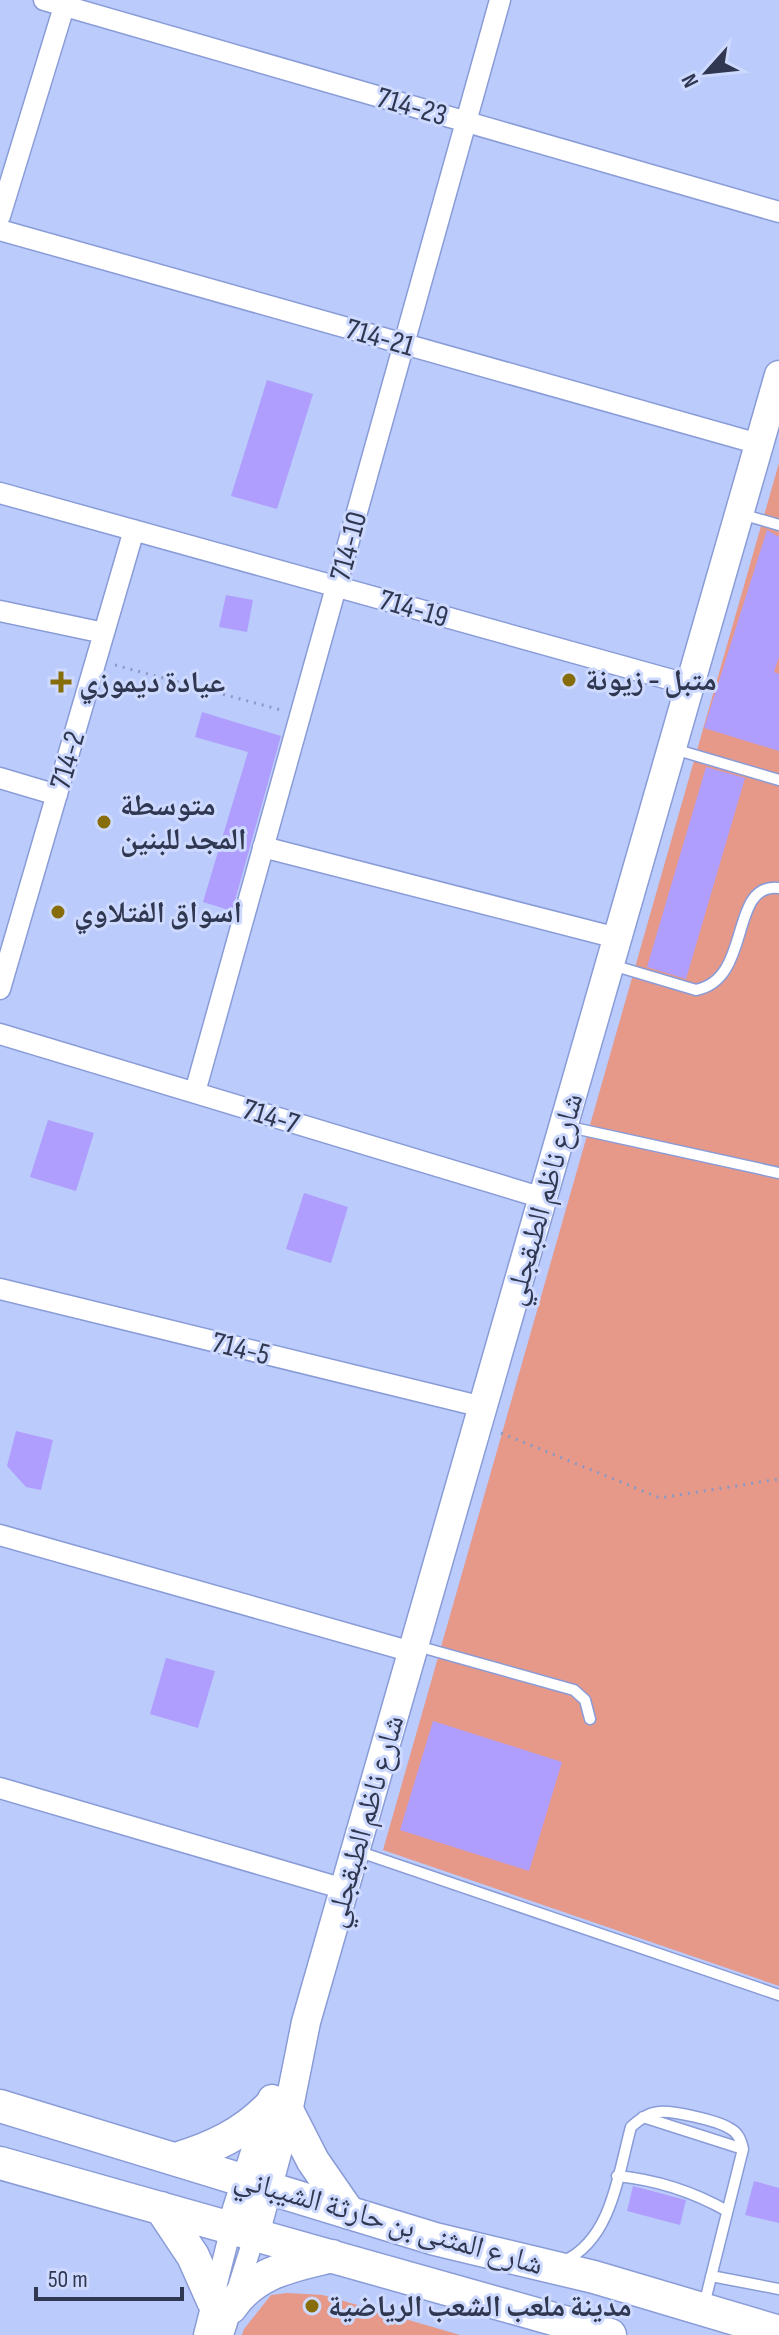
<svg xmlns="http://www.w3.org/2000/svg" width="779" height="2335" font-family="'Sofia Sans Condensed','Noto Naskh Arabic',sans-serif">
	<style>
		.green { fill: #e69889 }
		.building { fill: #af9efd }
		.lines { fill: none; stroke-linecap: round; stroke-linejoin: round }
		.lane-casing { stroke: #8a9cd7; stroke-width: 13 }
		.street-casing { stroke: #8a9cd7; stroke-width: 23 }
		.secondary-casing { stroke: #8a9cd7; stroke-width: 31 }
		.primary-casing { stroke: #8a9cd7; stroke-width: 35 }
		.path { stroke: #8c99c2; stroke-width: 3; stroke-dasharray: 2 6; stroke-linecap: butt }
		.lane { stroke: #fff; stroke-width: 10 }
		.street { stroke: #fff; stroke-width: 20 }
		.secondary { stroke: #fff; stroke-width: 28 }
		.primary { stroke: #fff; stroke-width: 32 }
		.poi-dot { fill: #876c0a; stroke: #cdd9fe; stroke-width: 3 }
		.labels { text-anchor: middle; stroke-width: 6; stroke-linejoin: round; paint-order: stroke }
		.street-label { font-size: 30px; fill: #303750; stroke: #cdd9fe }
		.poi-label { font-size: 30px; font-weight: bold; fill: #303750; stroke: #cdd9fe; text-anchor: start }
	</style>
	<rect width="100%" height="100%" fill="#bbcbfc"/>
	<path class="green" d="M779,463V1986L383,1850Z
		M287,2293L323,2295L460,2335H242L244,2329L271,2295Z"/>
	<path class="building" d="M267,380L313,394L277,509L231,496Z
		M767,530L779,537V657L774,672L779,674V751L704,728Z
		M226,595L253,600L247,632L219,627Z
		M202,712L281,736L232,911L203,902L248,752L195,737Z
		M706,767L745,778L686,979L647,967Z
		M48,1120L94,1133L76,1191L30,1177Z
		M304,1193L348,1207L331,1263L286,1249Z
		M16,1431L53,1440L41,1490L26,1487L7,1466Z
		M166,1658L215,1671L198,1728L150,1714Z
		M433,1721L562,1762L529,1871L400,1830Z
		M754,2181L779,2188V2223L745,2215Z
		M633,2186L686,2200L680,2225L627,2211Z"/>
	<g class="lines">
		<g class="lane-casing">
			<path id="lane" d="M741,514L779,525
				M674,749L779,780
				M612,965L696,990C753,979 728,882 779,888
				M565,1126L779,1173
				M417,1646L574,1690L585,1700L590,1719
				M357,1851L779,1995
				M643,2117L743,2149
				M617,2176C658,2180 692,2191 727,2211
				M564,2261C612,2239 618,2174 631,2127C640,2119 648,2113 659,2112C672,2110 718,2121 729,2128C738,2132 741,2140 743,2149L704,2305
				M711,2276L779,2289"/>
		</g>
		<g class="street-casing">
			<path id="street" d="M44,0L779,212
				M0,216L66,0
				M0,230L759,444
				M0,493L690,685
				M0,611L104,633
				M0,778L57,795
				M263,847L617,938
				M0,989L134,530
				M0,1034L543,1198
				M195,1092L500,0
				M0,1289L483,1407
				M0,1535L412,1652
				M0,1788L344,1889
				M204,2335L231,2228
				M223,2335L255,2234"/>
		</g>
		<g class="secondary-casing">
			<path id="secondary" d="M231,2228L272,2099
				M255,2234L288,2112L306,2022L779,375"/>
		</g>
		<g class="primary-casing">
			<path id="primary" d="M0,2106L435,2239L594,2277L779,2332
				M288,2112L313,2161L349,2213
				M176,2159C212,2148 243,2134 270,2106
				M0,2163L610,2335
				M161,2208L193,2256L213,2301
				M231,2307C256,2271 292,2266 332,2256"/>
		</g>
		<path class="path" d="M115,665L281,710
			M501,1433L660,1498L779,1479"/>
		<use href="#lane" class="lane"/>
		<use href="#street" class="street"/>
		<use href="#secondary" class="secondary"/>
		<use href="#primary" class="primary"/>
	</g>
	<g class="poi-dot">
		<circle cx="569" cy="680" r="8"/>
		<path d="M57 670h8v8h8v8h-8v8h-8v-8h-8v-8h8z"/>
		<circle cx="104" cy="822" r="8"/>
		<circle cx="58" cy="912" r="8"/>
		<circle cx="312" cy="2306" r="8"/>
	</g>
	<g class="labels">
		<g class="street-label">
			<text transform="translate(412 106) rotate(16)" y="10">714-23</text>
			<text transform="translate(380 337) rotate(16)" y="10">714-21</text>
			<text transform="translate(348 546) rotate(-75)" y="10">714-10</text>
			<text transform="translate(414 608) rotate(16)" y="10">714-19</text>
			<text transform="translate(67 760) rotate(-74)" y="10">714-2</text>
			<text transform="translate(271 1116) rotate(17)" y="10">714-7</text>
			<text transform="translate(543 1199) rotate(-74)" y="10">شارع ناظم الطبقجلي</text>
			<text transform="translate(241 1348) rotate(14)" y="10">714-5</text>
			<text transform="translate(364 1821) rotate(-74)" y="10">شارع ناظم الطبقجلي</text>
			<text transform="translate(389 2221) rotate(16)" y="10">شارع المثنى بن حارثة الشيباني</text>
		</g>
		<g class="poi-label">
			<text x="585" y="690">متبل - زيونة</text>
			<text x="79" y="692">عيادة ديموزي</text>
			<text x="120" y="815">متوسطة<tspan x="120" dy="34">المجد للبنين</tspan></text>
			<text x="74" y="922">اسواق الفتلاوي</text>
			<text x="328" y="2316">مدينة ملعب الشعب الرياضية</text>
		</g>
	</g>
	<g transform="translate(707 72) rotate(243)" stroke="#cdd9fe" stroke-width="6" paint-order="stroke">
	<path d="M0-6L14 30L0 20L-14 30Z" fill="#303750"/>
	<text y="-12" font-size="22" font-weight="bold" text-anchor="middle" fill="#303750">N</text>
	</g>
	<path d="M36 2287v12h146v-12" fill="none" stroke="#303750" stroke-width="4"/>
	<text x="48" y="2287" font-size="24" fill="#303750" stroke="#cdd9fe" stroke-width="6" paint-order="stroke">50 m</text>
</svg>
